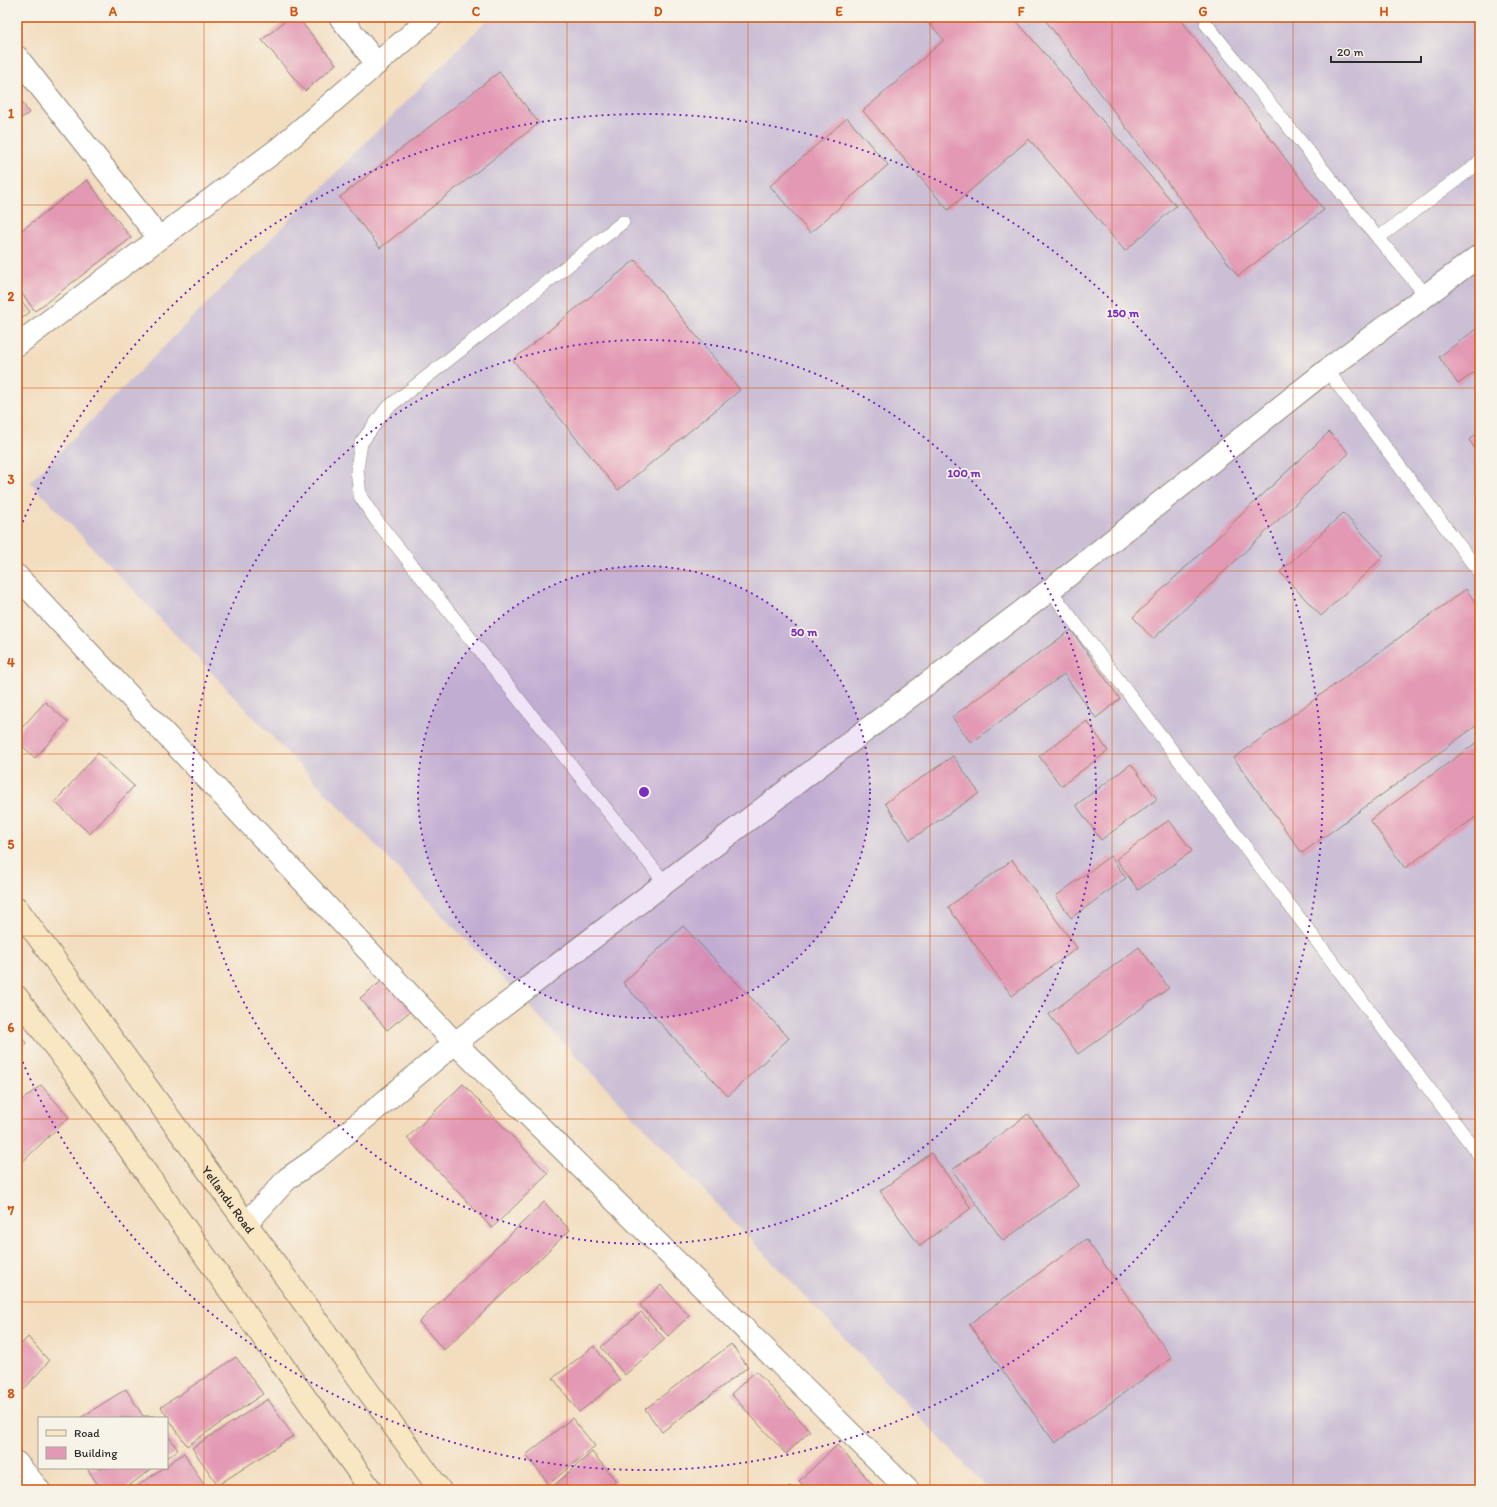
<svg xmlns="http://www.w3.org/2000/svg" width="1497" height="1507" font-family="Itim,sans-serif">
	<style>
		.industrial { fill: #cbbfd5 }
		.building { fill: #e399b4 }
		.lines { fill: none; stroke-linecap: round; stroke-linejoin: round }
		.service-casing { stroke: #8f8475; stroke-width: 14 }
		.minor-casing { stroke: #8f8475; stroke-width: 24 }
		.secondary-casing { stroke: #8f8475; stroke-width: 24 }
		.service { stroke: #fff; stroke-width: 13 }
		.minor { stroke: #fff; stroke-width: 22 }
		.secondary { stroke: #f9e7c3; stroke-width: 22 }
		.grid { fill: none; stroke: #d5540f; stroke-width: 1; stroke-opacity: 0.55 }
		.ring { fill: none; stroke: #7b2cbf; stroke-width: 2; stroke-dasharray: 2 4 }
		.labels { text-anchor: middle; stroke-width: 3.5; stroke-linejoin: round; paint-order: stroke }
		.street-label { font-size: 13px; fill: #2b2b2b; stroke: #f7f3e8 }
		.centre { fill: #7b2cbf; stroke: #f7f3e8; stroke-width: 2 }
		.ring-label { font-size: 12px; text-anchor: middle; font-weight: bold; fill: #7b2cbf; stroke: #f7f3e8; stroke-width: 3.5; stroke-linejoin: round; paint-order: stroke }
		.neatline { fill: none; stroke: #d5540f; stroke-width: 1.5 }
		.grid-label { font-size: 13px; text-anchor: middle; font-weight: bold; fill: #d5540f }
	</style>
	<rect width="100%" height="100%" fill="#f7f3e8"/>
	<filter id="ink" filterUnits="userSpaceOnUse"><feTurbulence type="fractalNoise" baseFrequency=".025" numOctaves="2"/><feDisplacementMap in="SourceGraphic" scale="8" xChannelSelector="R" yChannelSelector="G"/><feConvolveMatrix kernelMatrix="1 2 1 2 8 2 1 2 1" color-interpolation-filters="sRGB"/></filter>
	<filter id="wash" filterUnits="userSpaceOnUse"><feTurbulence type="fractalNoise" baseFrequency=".012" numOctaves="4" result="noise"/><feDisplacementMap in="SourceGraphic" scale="16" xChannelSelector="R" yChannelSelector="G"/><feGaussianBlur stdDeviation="0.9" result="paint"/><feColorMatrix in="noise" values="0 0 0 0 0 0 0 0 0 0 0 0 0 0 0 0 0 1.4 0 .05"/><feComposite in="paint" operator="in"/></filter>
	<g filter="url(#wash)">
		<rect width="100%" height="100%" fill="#f3ddbf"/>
		<path class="industrial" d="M490,17H1480V1490H989L30,482Z"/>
		<g id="blocks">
			<path class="building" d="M290,17H297L336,64L305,91L262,40Z
				M924,17H1013L1176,206L1125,251L1029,139L948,210L863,111L944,40Z
				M1043,17H1179L1324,210L1238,276Z
				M499,72L539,123L380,248L340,197Z
				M17,94L29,113L17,121Z
				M847,118L888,165L810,233L770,186Z
				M87,180L131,238L35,311L17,287V234Z
				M635,260L740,390L618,490L513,360Z
				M17,295L30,312L17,322Z
				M1480,326V368L1458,384L1439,357Z
				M1480,431V456L1469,440Z
				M1329,432L1349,453L1153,639L1133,617Z
				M1343,513L1384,556L1321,616L1280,572Z
				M1466,589L1480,609V723L1302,853L1234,758Z
				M1071,630L1120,699L1096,718L1064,674L971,743L952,717Z
				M45,702L68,722L35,758L17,741V733Z
				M1087,721L1108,751L1061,786L1039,756Z
				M1480,740V814L1405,868L1370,820Z
				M98,753L134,786L90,834L55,802Z
				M953,756L979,793L910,840L885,803Z
				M1131,764L1157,799L1101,840L1076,805Z
				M1169,820L1192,851L1138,890L1116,859Z
				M1110,856L1126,878L1071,918L1056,896Z
				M1012,860L1077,948L1012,996L948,907Z
				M683,926L789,1038L728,1096L623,983Z
				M1139,947L1169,988L1078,1054L1049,1014Z
				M387,977L413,1009L387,1030L360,998Z
				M17,1032L27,1044L17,1052Z
				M463,1084L548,1174L492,1228L407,1138Z
				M41,1085L69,1117L17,1167V1104Z
				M1028,1114L1079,1185L1003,1241L952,1170Z
				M931,1153L971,1208L920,1246L880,1191Z
				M544,1202L570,1230L444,1350L419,1322Z
				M1086,1239L1172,1358L1055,1443L969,1324Z
				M661,1285L689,1316L668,1336L640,1305Z
				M641,1312L665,1339L625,1375L601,1347Z
				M28,1337L49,1361L17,1397V1348Z
				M731,1344L748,1367L662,1432L645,1409Z
				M594,1346L620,1380L579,1412L553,1378Z
				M236,1357L263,1394L187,1446L161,1407Z
				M756,1371L810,1431L786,1454L731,1394Z
				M126,1389L143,1416H154L156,1418H80Z
				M268,1399L293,1436L218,1485L192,1448Z
				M572,1418L595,1446L549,1484L526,1455Z
				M167,1434L178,1450L167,1458Z
				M837,1445L875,1487L871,1490H808L799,1481Z
				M592,1452L616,1481L606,1490H549Z
				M184,1453L207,1490H132L163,1468H167V1465Z
				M87,1468H153L123,1490H101Z
				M790,1486L794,1490H785Z"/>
		</g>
	</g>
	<g filter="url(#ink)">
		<use href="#blocks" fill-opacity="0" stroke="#8f8475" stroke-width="1"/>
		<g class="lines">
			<g class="service-casing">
				<path id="service" d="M1206,24L1378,238L1426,295
					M623,222L386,409L361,443L357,469L360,496L376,520L665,883
					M1378,238L1480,162
					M1327,370L1480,573
					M1050,590L1480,1156"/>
			</g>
			<g class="minor-casing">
				<path id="minor" d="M340,17L377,64
					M17,57L159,238
					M17,345L278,149L431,17
					M17,576L455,1043L908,1490
					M247,1223L288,1178L317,1158L455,1043L1050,590L1327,370L1480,255
					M17,1463L39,1490"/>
			</g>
			<g class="secondary-casing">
				<g id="secondary">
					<path id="s1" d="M17,908L440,1490"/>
					<path d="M17,997L86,1088L371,1490"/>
				</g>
			</g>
			<use href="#service" class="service"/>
			<use href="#minor" class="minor"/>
			<use href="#secondary" class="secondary"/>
		</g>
	</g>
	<path class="grid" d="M204,17V1490M385,17V1490M567,17V1490M748,17V1490M930,17V1490M1112,17V1490M1293,17V1490M17,205H1480M17,388H1480M17,571H1480M17,754H1480M17,936H1480M17,1119H1480M17,1302H1480"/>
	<circle cx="644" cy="792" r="226" fill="#7b2cbf" fill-opacity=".12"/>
	<g class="ring">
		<circle cx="644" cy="792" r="226"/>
		<circle cx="644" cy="792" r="452"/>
		<path d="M18 533A678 678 0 1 1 18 1051"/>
	</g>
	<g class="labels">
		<g class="street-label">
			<text dy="5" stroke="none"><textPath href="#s1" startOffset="360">Yellandu Road</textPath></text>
		</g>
	</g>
	<circle cx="644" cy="792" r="6" class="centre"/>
	<g class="ring-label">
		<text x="1123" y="317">150 m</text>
		<text x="964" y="477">100 m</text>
		<text x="804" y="636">50 m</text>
	</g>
	<rect width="1497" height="1507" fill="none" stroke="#f7f3e8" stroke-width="44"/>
	<rect x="38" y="1417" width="130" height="52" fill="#f7f3e8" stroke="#a5a39c"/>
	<rect x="46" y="1430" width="20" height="6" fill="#f9e7c3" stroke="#a5a39c"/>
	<text x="74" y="1437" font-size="12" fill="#2b2b2b">Road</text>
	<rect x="46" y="1447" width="20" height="12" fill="#e399b4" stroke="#a5a39c"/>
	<text x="74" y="1457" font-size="12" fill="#2b2b2b">Building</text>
	<path d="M1331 56v6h90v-6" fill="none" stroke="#2b2b2b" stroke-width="2"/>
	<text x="1337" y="56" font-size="12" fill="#2b2b2b" stroke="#f7f3e8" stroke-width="3" paint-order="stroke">20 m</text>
	<rect x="22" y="22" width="1453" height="1463" class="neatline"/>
	<g class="grid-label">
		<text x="113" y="16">A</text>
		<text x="294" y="16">B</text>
		<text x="476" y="16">C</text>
		<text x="658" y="16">D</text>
		<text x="839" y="16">E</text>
		<text x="1021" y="16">F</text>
		<text x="1203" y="16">G</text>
		<text x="1384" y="16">H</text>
		<text x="11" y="118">1</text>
		<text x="11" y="301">2</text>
		<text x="11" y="484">3</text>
		<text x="11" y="667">4</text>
		<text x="11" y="849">5</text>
		<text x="11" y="1032">6</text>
		<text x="11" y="1215">7</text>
		<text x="11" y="1398">8</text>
	</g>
</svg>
